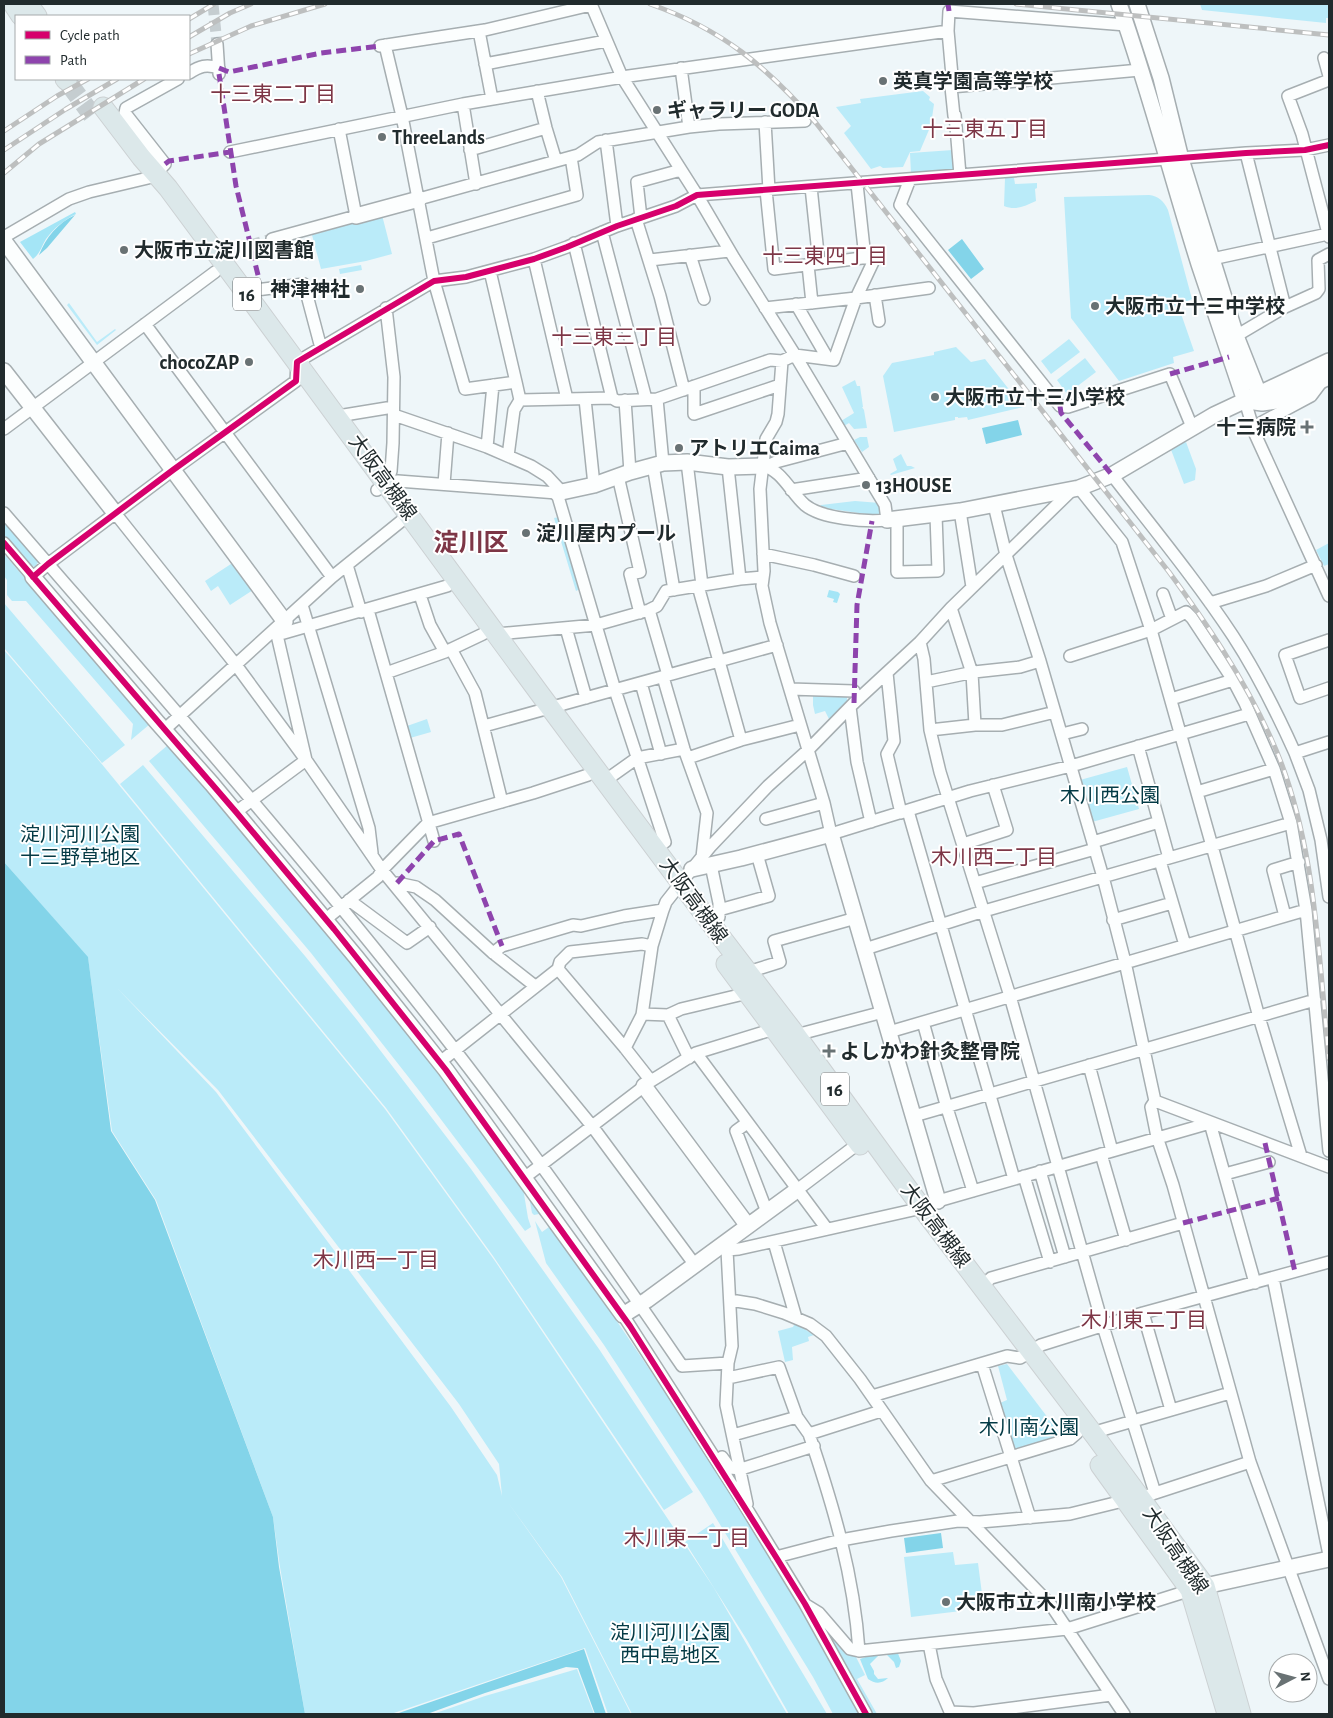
<svg xmlns="http://www.w3.org/2000/svg" width="1333" height="1718" font-family="'Alegreya Sans','Noto Sans JP',sans-serif">
	<style>
		.green { fill: #baebf9; fill-rule: evenodd }
		.forest { fill: #a4e5f6 }
		.water { fill: #83d4e9 }
		.lines { fill: none; stroke-linecap: round; stroke-linejoin: round }
		.minor-tunnel { stroke: #c5cdd0; stroke-width: 11; stroke-dasharray: 11 5.5; stroke-linecap: butt }
		.primary-tunnel { stroke: #c5cdd0; stroke-width: 19; stroke-dasharray: 19 9; stroke-linecap: butt }
		.minor-casing { stroke: #a6aeb1; stroke-width: 14 }
		.tertiary-casing { stroke: #a6aeb1; stroke-width: 18 }
		.primary-casing { stroke: #ccd1d3; stroke-width: 21 }
		.minor { stroke: #fcfefe; stroke-width: 11 }
		.tertiary { stroke: #fcfefe; stroke-width: 15 }
		.primary { stroke: #dce8ea; stroke-width: 19 }
		.rail-casing { stroke: #bdbfbf; stroke-width: 5 }
		.rail { stroke: #fff; stroke-width: 3; stroke-dasharray: 9; stroke-linecap: butt }
		.quiet { stroke: #8e44ad; stroke-width: 5; stroke-dasharray: 10 5; stroke-linecap: butt }
		.cycleway-casing { stroke: #fff; stroke-width: 9 }
		.cycleway { stroke: #d6006c; stroke-width: 6 }
		.poi-dot { fill: #697274; stroke: #fff; stroke-width: 2 }
		.labels { text-anchor: middle; stroke-width: 4; stroke-linejoin: round; paint-order: stroke }
		.shield { fill: #fff; stroke: #646b6c; stroke-width: 1 }
		.shield-label { font-size: 19px; font-weight: bold; fill: #212b2d }
		.poi-label { font-size: 20px; font-weight: bold; fill: #212b2d; stroke: #fff; text-anchor: start }
		.street-label { font-size: 20px; fill: #212b2d; stroke: #fff }
		.park-label { font-size: 20px; fill: #033a45; stroke: #fff }
		.neighbourhood-label { font-size: 21px; fill: #7d3646; stroke: #fff }
		.district-label { font-size: 25px; font-weight: bold; fill: #7d3646; stroke: #fff }
	</style>
	<rect width="100%" height="100%" fill="#eef6f9"/>
	<path class="green" d="M1127,4L1128,5L1160,103L1163,120Z
		M1200,4H1329V18H1326V23L1202,10Z
		M923,91L930,97L929,100L934,104L931,125L920,151L910,152L903,167L883,168L880,166L871,169L844,133L851,126L836,107L861,103L860,99Z
		M953,150L955,168L952,171L911,174L910,153Z
		M1005,178H1014L1015,184L1037,183V188L1035,189L1036,201C1025,206 1016,211 1004,206Z
		M1149,195C1158,196 1164,201 1168,210L1192,299L1178,305L1194,351L1173,357L1174,363L1119,381L1071,318L1064,197Z
		M382,215L392,254L366,261L321,269L312,235Z
		M361,265L362,270L340,274L339,269Z
		M69,303L97,342L115,329L116,330L97,345L67,305Z
		M1069,339L1080,352L1051,374L1041,361Z
		M956,347L971,362L985,359L1023,407L968,420L967,417L958,418V417H955V420L894,432L883,376L892,363L934,355V352Z
		M1085,358L1096,372L1067,394L1057,380Z
		M855,380L857,386H860L863,407H862L864,410L867,428L854,429L849,423L844,426L841,421L854,413L842,387Z
		M860,437H867L869,447L862,452L854,440Z
		M1186,442L1196,469L1195,480L1184,484L1170,447Z
		M901,454L907,466H911L915,468L891,475L890,474L897,470L893,459Z
		M855,501L880,503L881,512L879,516L831,509L821,506V505Z
		M559,517L580,589L576,591L554,518Z
		M4,518L39,561L35,567L29,564L4,535Z
		M1329,543V564L1324,566L1316,550Z
		M4,554L150,724L131,740L133,724L26,601H12L7,595V580L4,576Z
		M234,562L253,590L230,605L218,586L211,591L205,581Z
		M4,603L125,745L102,763L4,648Z
		M4,650L96,757L385,1109L495,1261L684,1543L714,1588L787,1714H632L562,1577L507,1501L561,1577L631,1714H608L585,1648L391,1714H305L280,1567L273,1517L156,1200L112,1131L88,958L4,862ZM117,988L218,1090L459,1404L499,1464L502,1496L497,1475L451,1407L216,1092Z
		M813,693H847V704L830,721L825,711L815,714L813,705Z
		M427,719L431,732L410,738L407,726Z
		M168,745L329,931L440,1071L522,1182L528,1218L531,1227L525,1231L421,1093L311,953L149,761Z
		M143,765L305,956L357,1020L471,1169L599,1349L693,1492L664,1510L493,1256L386,1108L120,784Z
		M1127,767L1139,809L1092,822L1080,780Z
		M530,1195C613,1315 696,1435 772,1560C803,1611 831,1663 860,1714H833L813,1677L702,1495L604,1345L546,1263L535,1221L542,1232L549,1227L539,1214L534,1215L532,1213L529,1197Z
		M795,1323L814,1335L808,1337L809,1341L792,1347L793,1360L785,1362L778,1331L793,1327Z
		M1007,1364L1064,1439L1015,1453L1000,1403L1007,1400L998,1366Z
		M713,1523L827,1714H789L747,1640L685,1542Z
		M953,1552L955,1565L978,1563L982,1594L976,1595V1602L961,1604V1611L911,1617L904,1557Z
		M825,1626L850,1655L856,1657L865,1675L857,1679L877,1714H872L823,1627Z
		M577,1669L594,1714H433L485,1696Z"/>
	<path class="forest" d="M75,212L76,214C64,220 54,228 46,239C41,247 40,254 33,259L20,242Z
		M829,590L838,592L840,594L837,603L833,602L834,599L827,597Z
		M897,1651L901,1661L899,1667L896,1668L894,1662L886,1654L878,1656L870,1664L874,1671V1674L878,1679L888,1678C882,1684 875,1684 868,1679L860,1659L874,1654Z"/>
	<path class="water" d="M75,215L47,248L39,255C46,237 58,223 75,215Z
		M962,239L984,269L971,279L948,250Z
		M1018,420L1022,435L986,444L982,428Z
		M4,862L88,957L111,1131L155,1200L273,1517L279,1567L305,1714H4Z
		M941,1533L943,1548L906,1553L904,1538Z
		M584,1649L606,1714H595L578,1668L566,1667L485,1693L427,1714H396Z"/>
	<g class="lines">
		<path class="minor-tunnel" d="M213,4L217,44
			M250,245L272,239"/>
		<path class="primary-tunnel" d="M67,81L92,115"/>
		<g class="minor-casing">
			<path id="minor" d="M591,4L622,77L697,195L734,258L795,355L885,505L887,520C866,522 822,519 805,505C791,493 782,470 763,466
				M479,31L492,99
				M217,44L219,74
				M385,45L402,116L434,281L465,389L516,382L520,400L612,398L617,401L657,399L770,360L782,361L795,355L834,360L856,298L874,260L870,257L774,269L766,190
				M380,46L485,30L591,5
				M1324,58L1329,76
				M485,64L606,41
				M681,68L689,127
				M189,73C200,66 206,64 219,68
				M1329,80L1288,96L1302,134L1329,237
				M953,87L948,31L949,11L1126,25
				M537,91L546,128L556,161
				M463,104L476,184
				M765,122L769,190
				M606,140L617,226
				M470,150L546,128
				M230,152L463,104L629,76L948,31
				M1246,153L1285,307
				M960,175L955,115L954,116L951,87L1140,70
				M910,179L900,205L1060,406L1068,407L1170,374L1192,427
				M857,184L865,258
				M811,187L819,263
				M419,199L578,155L598,142L689,127L719,124L805,121
				M641,218L637,182L681,170
				M636,219L660,296L684,390
				M602,232L646,399
				M4,237L69,199L89,192L148,178L157,172L165,164L125,113L126,108L178,79
				M427,238L577,195L571,157
				M272,239L356,216L339,129
				M574,243L612,398
				M690,255L704,299
				M534,259L567,399
				M1212,259L1328,234
				M650,260L729,251
				M808,265L812,303
				M490,271L516,382
				M875,295L879,321
				M248,296L256,290L304,284L321,348
				M796,304L828,359
				M386,308L394,377L393,443L391,471L387,483
				M765,308L856,298L929,288
				M145,324L332,577
				M1236,336L1285,307L1316,293L1319,289L1318,260L1329,254
				M782,361L778,414L776,422L766,439L760,489L764,571L762,586L770,623L824,803L831,834L970,791L1071,766L1249,714
				M694,386V414L780,385
				M585,399L594,485
				M657,399L663,463
				M625,400L630,472
				M1245,401L1255,434L1329,596
				M394,415L487,447L531,466L547,476L562,492
				M338,416L393,407
				M1253,427L1311,396L1323,380
				M4,429L215,272
				M487,447L493,385
				M508,456L514,410L520,400
				M687,462L702,585
				M653,465L674,590
				M767,466L776,462L848,443
				M728,467L740,579
				M1112,475C1153,528 1196,580 1233,636C1257,673 1277,713 1295,753
				M618,476L640,572L630,574L640,613
				M444,484L448,433
				M1079,488L1122,542L1151,630L1212,846L1259,1017L1301,1156
				M377,490L387,483L398,481L557,493L615,690L665,842L656,848
				M791,490L869,478
				M994,505L1006,555L1040,661L1103,877L1125,962L1155,1101L1151,1107L1157,1137L1173,1185L1250,1462L1329,1679
				M960,511L972,587
				M4,513C157,690 312,865 455,1050C534,1152 609,1259 682,1366L728,1363
				M115,513L236,665L306,760L382,870L592,1126L695,1265
				M897,519V572L938,571L936,515
				M4,543L33,577L48,564L173,470L296,381L297,362L434,281L466,277L534,259L567,247L617,226L676,206L697,195L1246,153L1305,150L1329,145
				M763,554L814,565L854,576
				M347,565L361,612
				M698,586L741,740
				M1163,594L1172,619
				M420,595L430,625L445,652
				M1210,603L1266,586L1316,565
				M302,605L369,828L372,853
				M951,608L972,673L975,725
				M368,610L434,841
				M649,610L668,675
				M566,628L586,698
				M273,632L277,635L447,586
				M497,634L596,625L649,610L657,606L666,591L740,579L763,577
				M1329,640L1285,655L1300,698L1329,688
				M920,642L924,659L930,730L940,772L1010,996L1103,1326L1155,1493
				M451,649L475,693L502,802
				M1070,656L1151,630L1186,612L1192,618L1233,680L1245,703L1274,769L1291,823L1306,910L1329,1151
				M386,673L445,652L483,634
				M887,673L894,741L887,754L901,813
				M663,677L684,749L707,813L702,857
				M926,682L974,672L1020,667L1040,661
				M641,683L661,754
				M790,689L854,691
				M1171,699L1233,680
				M850,707L857,762L871,822
				M484,726L777,645
				M164,730L332,577L410,514
				M930,730L975,725H1002L1055,712
				M1062,734L1082,729
				M1329,742L1295,753L1309,790L1321,840L1329,897
				M1138,746L1169,858
				M688,758L741,740L800,725
				M606,780L637,758L684,749
				M1197,792L1274,769
				M908,811L1014,1179
				M236,812L306,760L277,635
				M766,819L824,803
				M1093,842L1159,822
				M963,844L1007,830L993,785
				M1160,861L1185,945
				M711,865L719,903V917
				M975,883L1095,849
				M395,885L397,883L416,887L435,900L493,953L535,986
				M349,900L407,943L430,927
				M719,910L769,896L757,854
				M1285,916L1273,870L1299,862
				M326,919L378,877L382,870L428,823L533,793L588,775
				M1113,920L1172,903
				M865,949L984,911L1291,823
				M493,953L502,946L573,925L581,926L624,916L663,910
				M558,969L560,962L570,952L642,944L652,946
				M748,972L780,962L774,941L856,918
				M642,1014L668,1015L681,1009L748,993
				M668,1015L689,1058
				M923,1022L947,1108L973,1191
				M889,1032L1306,910
				M625,1048L642,1015L652,946L663,910L666,902L692,869L710,847L768,786L808,750L854,703L920,642L951,608L1071,491
				M696,1053L827,1229
				M440,1062L558,969L625,1048L651,1081
				M1089,1065L1112,1151
				M1155,1101L1329,1167
				M914,1116L1315,1000
				M747,1123L736,1131L767,1212
				M1210,1123L1255,1283
				M1101,1154L1126,1240
				M1040,1171L1065,1257
				M1225,1174L1269,1162
				M1024,1176L1050,1262
				M524,1178L651,1081L696,1053L774,1029L796,1035L883,1012
				M797,1190L859,1143
				M774,1242L796,1318
				M721,1247L727,1250L732,1346L728,1363L726,1405L747,1504
				M727,1250L739,1249L922,1208L938,1201L1210,1123
				M1273,1278L1329,1555
				M982,1286L991,1278L1183,1223
				M730,1300L755,1304L784,1313L810,1324L826,1336L860,1379L931,1481L1051,1605L1124,1714
				M1143,1313L1171,1410
				M623,1315L739,1496L805,1604L866,1714
				M982,1364L1030,1518
				M728,1378L779,1367L797,1417L809,1434
				M872,1396L1007,1356L1020,1358L1041,1345L1143,1313L1329,1262
				M733,1435L797,1417
				M1095,1436L1102,1430L1230,1393
				M722,1457L730,1468L741,1469L814,1446
				M931,1481L1070,1439L1077,1433
				M1149,1495L1250,1462
				M776,1557L841,1540L891,1531L958,1521L980,1522L1070,1514L1127,1500
				M806,1605L819,1613L850,1649L859,1651L1067,1629L1194,1589
				M929,1644L936,1679L951,1714
				M859,1651C854,1575 833,1505 809,1434L881,1411
				M950,1712L974,1713L1111,1695"/>
		</g>
		<g class="tertiary-casing">
			<path id="tertiary" d="M1119,4C1149,89 1172,178 1199,264C1214,310 1230,355 1245,401
				M1137,4L1161,78L1181,159L1212,259L1236,336L1259,394
				M356,216L419,199
				M4,241L285,622
				M4,371L115,513
				M1247,401L1262,403L1276,401L1329,377
				M557,493L594,485L630,472L663,463L687,462L728,467L763,466
				M887,520L960,511L1079,488L1112,475L1214,415L1329,361
				M33,577L157,722L212,784L356,957L446,1070L623,1315L647,1300L797,1190
				M692,869L741,858L831,834L938,1201
				M644,1086L748,1226
				M1205,1586L1329,1559"/>
		</g>
		<g class="primary-casing">
			<path id="primary" d="M13,4L21,16
				M28,4L37,16
				M65,79L67,81
				M103,107L141,157L168,188L248,296L540,694L718,933L796,1035L922,1208L1095,1436L1205,1586L1241,1714
				M726,964L860,1145
				M1100,1465L1190,1590L1227,1714"/>
		</g>
		<use href="#minor" class="minor"/>
		<use href="#tertiary" class="tertiary"/>
		<use href="#primary" class="primary"/>
		<g class="rail-casing">
			<path id="rail" d="M650,4C722,29 767,67 816,123L1169,572C1207,624 1243,677 1270,736C1316,835 1318,952 1329,1059
				M1016,4L1329,35
				M189,19L214,4
				M189,37L230,13L251,4
				M189,54L251,26L325,4
				M4,131L57,96L88,79
				M4,150L66,109L117,79
				M4,173L39,144L144,79"/>
		</g>
		<use href="#rail" class="rail"/>
		<path class="quiet" d="M948,4L949,11
			M219,68L229,72L321,53L380,46
			M219,74L236,186L259,279L256,290
			M165,164L169,161L230,152
			M1170,374L1229,357
			M1060,406L1061,413L1112,475
			M854,703L857,605L872,521
			M397,883L434,841L459,834L502,946
			M1265,1143L1295,1272
			M1183,1223L1279,1198"/>
		<g class="cycleway-casing">
			<path id="cycleway" d="M4,543L236,812L334,929L446,1070L630,1326L776,1557L805,1604L866,1714
				M33,577L48,564L173,470L296,381L297,362L434,281L466,277L534,259L567,247L617,226L676,206L697,195L1246,153L1305,150L1329,145"/>
		</g>
		<use href="#cycleway" class="cycleway"/>
	</g>
	<g class="poi-dot">
		<circle cx="883" cy="81" r="5"/>
		<circle cx="657" cy="110" r="5"/>
		<circle cx="382" cy="137" r="5"/>
		<circle cx="124" cy="250" r="5"/>
		<circle cx="360" cy="289" r="5"/>
		<circle cx="1095" cy="306" r="5"/>
		<circle cx="249" cy="362" r="5"/>
		<circle cx="935" cy="397" r="5"/>
		<path d="M1304.5 419.5h5v5h5v5h-5v5h-5v-5h-5v-5h5z"/>
		<circle cx="679" cy="448" r="5"/>
		<circle cx="866" cy="485" r="5"/>
		<circle cx="526" cy="533" r="5"/>
		<path d="M826.5 1043.5h5v5h5v5h-5v5h-5v-5h-5v-5h5z"/>
		<circle cx="946" cy="1602" r="5"/>
	</g>
	<g class="labels">
		<g class="shield">
			<rect x="233" y="277.5" width="28" height="33" rx="4"/>
			<rect x="821" y="1072.5" width="28" height="33" rx="4"/>
		</g>
		<g class="shield-label">
			<text x="247" y="301">16</text>
			<text x="835" y="1096">16</text>
		</g>
		<g class="poi-label">
			<text x="893" y="88">英真学園高等学校</text>
			<text x="667" y="117">ギャラリー GODA</text>
			<text x="392" y="144">ThreeLands</text>
			<text x="134" y="257">大阪市立淀川図書館</text>
			<text x="350" y="296" text-anchor="end">神津神社</text>
			<text x="1105" y="313">大阪市立十三中学校</text>
			<text x="239" y="369" text-anchor="end">chocoZAP</text>
			<text x="945" y="404">大阪市立十三小学校</text>
			<text x="1296" y="434" text-anchor="end">十三病院</text>
			<text x="689" y="455">アトリエCaima</text>
			<text x="876" y="492">13HOUSE</text>
			<text x="536" y="540">淀川屋内プール</text>
			<text x="840" y="1058">よしかわ針灸整骨院</text>
			<text x="956" y="1609">大阪市立木川南小学校</text>
		</g>
		<g class="street-label">
			<text transform="translate(383 477) rotate(54)" y="7">大阪高槻線</text>
			<text transform="translate(694 900) rotate(54)" y="7">大阪高槻線</text>
			<text transform="translate(936 1225) rotate(53)" y="7">大阪高槻線</text>
			<text transform="translate(1176 1550) rotate(56)" y="7">大阪高槻線</text>
		</g>
		<g class="park-label">
			<text x="1110" y="802">木川西公園</text>
			<text x="80" y="841">淀川河川公園<tspan x="80" dy="23">十三野草地区</tspan></text>
			<text x="1029" y="1434">木川南公園</text>
			<text x="670" y="1639">淀川河川公園<tspan x="670" dy="23">西中島地区</tspan></text>
		</g>
		<g class="neighbourhood-label">
			<text x="273" y="101">十三東二丁目</text>
			<text x="985" y="136">十三東五丁目</text>
			<text x="825" y="263">十三東四丁目</text>
			<text x="614" y="344">十三東三丁目</text>
			<text x="994" y="864">木川西二丁目</text>
			<text x="376" y="1267">木川西一丁目</text>
			<text x="1144" y="1327">木川東二丁目</text>
			<text x="687" y="1545">木川東一丁目</text>
		</g>
		<g class="district-label">
			<text x="471" y="551">淀川区</text>
		</g>
	</g>
	<rect width="1333" height="1718" fill="none" stroke="#212b2d" stroke-width="10"/>
	<rect x="15" y="15" width="175" height="65" fill="#ffffff" stroke="#a6aaab"/>
	<rect x="25" y="31" width="25" height="8" fill="#d6006c" stroke="#a6aaab"/>
	<text x="60" y="40" font-size="15" fill="#212b2d">Cycle path</text>
	<rect x="25" y="56" width="25" height="8" fill="#8e44ad" stroke="#a6aaab"/>
	<text x="60" y="65" font-size="15" fill="#212b2d">Path</text>
	<g transform="translate(1293 1678) rotate(84)"><circle r="24" fill="#ffffff" stroke="#a6aaab"/>
	<path d="M0-4L9 19L0 12L-9 19Z" fill="#697274"/>
	<text y="-8" font-size="14" font-weight="bold" text-anchor="middle" fill="#212b2d">N</text>
	</g>
</svg>
